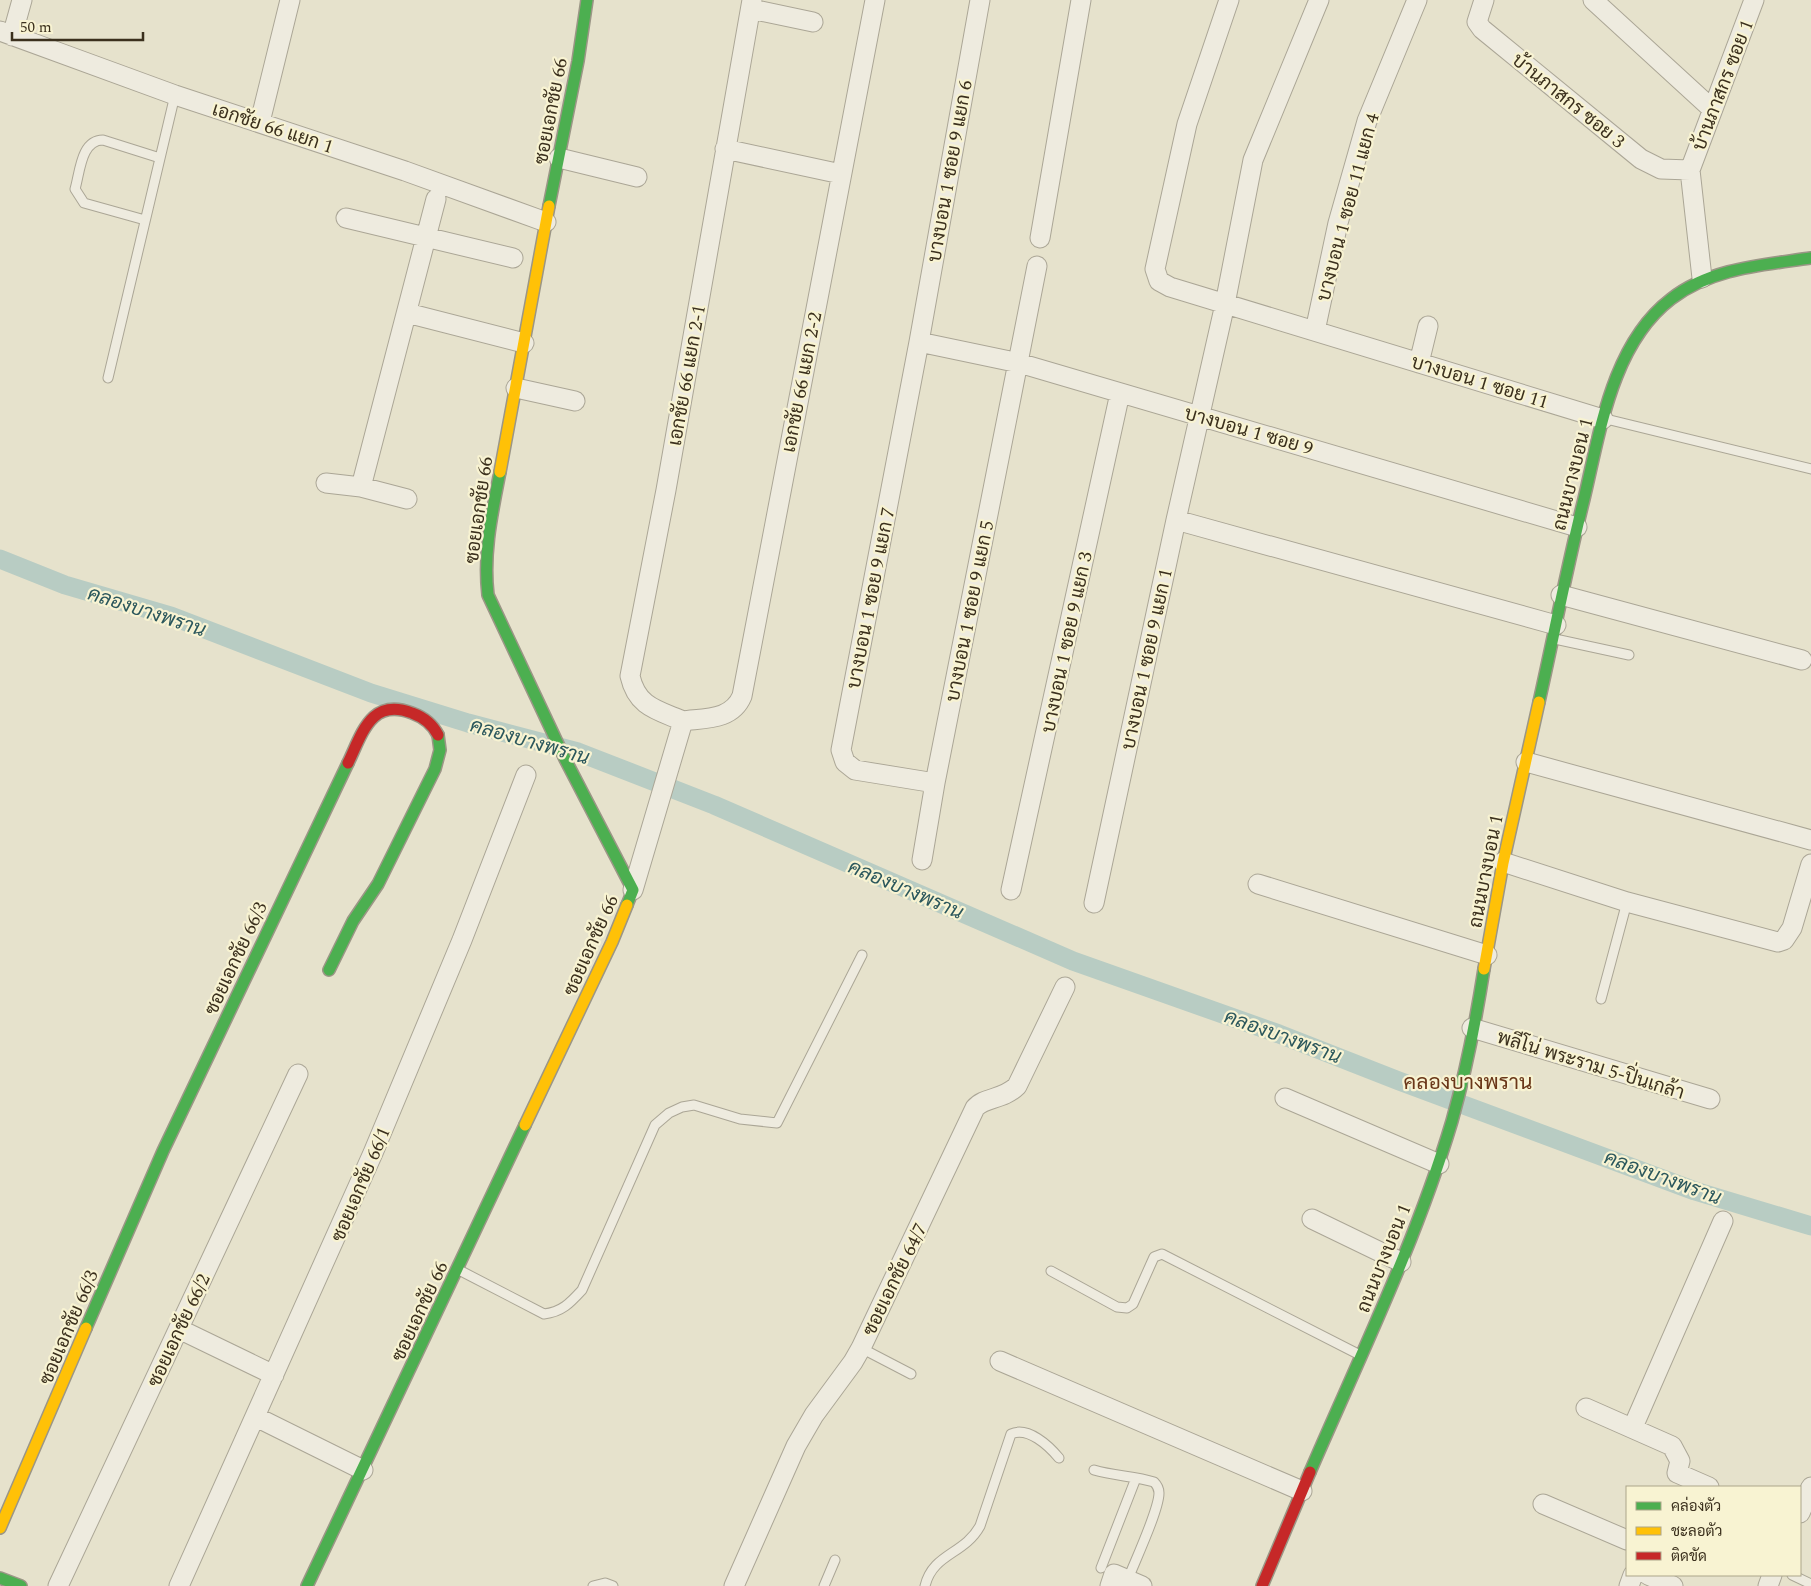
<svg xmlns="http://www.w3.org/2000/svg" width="1811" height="1586" font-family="Spectral,Sarabun,serif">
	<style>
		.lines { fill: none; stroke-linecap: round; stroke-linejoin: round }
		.canal { stroke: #b8ccc3; stroke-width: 19 }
		.lane-casing { stroke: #aba696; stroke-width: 11 }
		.street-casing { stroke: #aba696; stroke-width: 21 }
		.fast-casing { stroke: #9b9686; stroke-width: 14 }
		.slow-casing { stroke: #9b9686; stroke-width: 14 }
		.jam-casing { stroke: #9b9686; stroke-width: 14 }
		.lane { stroke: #eeebdf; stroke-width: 9 }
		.street { stroke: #eeebdf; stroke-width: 19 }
		.fast { stroke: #4caf50; stroke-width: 11 }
		.slow { stroke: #ffc107; stroke-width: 11 }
		.jam { stroke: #c62828; stroke-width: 11 }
		.labels { text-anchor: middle; stroke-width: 4.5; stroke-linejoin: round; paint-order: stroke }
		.street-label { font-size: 19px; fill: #3b301d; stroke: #f8f3d2 }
		.water-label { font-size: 20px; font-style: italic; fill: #2b575c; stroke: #f8f3d2 }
		.quarter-label { font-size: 21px; fill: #6a3719; stroke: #f8f3d2 }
	</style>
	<rect width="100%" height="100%" fill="#e6e2cc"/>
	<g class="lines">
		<path class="canal" d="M0,559L65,585L171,616L371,693L468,723L578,752L714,805L1073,961L1279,1034L1399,1081L1695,1191L1811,1226"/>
		<g class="lane-casing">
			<path id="lane" d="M145,220L84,203L75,189C80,172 81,140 103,140L160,158
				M108,378L175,95
				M1606,419L1811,469
				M1555,639L1629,655
				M1601,999L1627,902
				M459,1270L544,1314C562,1312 570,1303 582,1290L655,1125L669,1113L682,1107L694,1105L740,1119L777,1123L862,955
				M1051,1271L1117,1307L1127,1308L1133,1304L1154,1257L1162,1254L1358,1354
				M861,1348L911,1374
				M1094,1470C1114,1476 1135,1476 1154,1482C1157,1485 1159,1488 1159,1493C1159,1510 1135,1561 1128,1579
				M1101,1568L1136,1478
				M1792,1575L1811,1584
				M593,1586L605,1583L613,1586
				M824,1586L835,1560
				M925,1586C933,1553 964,1555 980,1526L1011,1434C1028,1426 1049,1446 1059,1458"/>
		</g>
		<g class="street-casing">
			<path id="street" d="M1229,0L1187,124L1155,269L1159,281L1170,287L1603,419
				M1484,0L1477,22L1482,29L1641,159L1661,169L1690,170
				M1593,0L1712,109
				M751,9L813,22
				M0,31L175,95L405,171L546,222
				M12,36L22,0
				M260,122L290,0
				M725,149L841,174
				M559,158L637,177
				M346,218L513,258
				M1040,238L1081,0
				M1702,278L1690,170L1754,0
				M407,313L524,343
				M1315,331L1338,223L1367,121L1417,0
				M919,342L1019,363L1577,527
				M1419,363L1428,326
				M516,388L575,401
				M326,483L361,487L407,499
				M361,487L436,199
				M1176,520L1556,625
				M1561,595L1802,660
				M683,721C706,718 732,720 742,696L875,0
				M683,721C657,710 637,707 630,676L666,490L752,0
				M1526,762L1811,840
				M935,783L855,770L845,762L841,750L919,342L980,0
				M922,860L935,783L1037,266
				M1503,862L1627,902L1778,942L1784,940L1792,928L1811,864
				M1258,884L1487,955
				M633,890L683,721
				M1011,890L1120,393
				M1094,903L1176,520L1225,304L1253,160L1319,0
				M1472,1028L1710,1099
				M1285,1098L1439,1164
				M1312,1219L1401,1262
				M179,1329L274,1375
				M1000,1361L1302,1491
				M1586,1408L1672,1446L1680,1461L1677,1473L1709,1487
				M256,1417L363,1470
				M1633,1427L1723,1221
				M1543,1504L1627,1540
				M1800,1513L1811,1487
				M1648,1575L1673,1586
				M58,1586L298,1074
				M179,1586L373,1153L462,940L526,775
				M734,1586L796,1446L814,1415L853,1362L861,1348L975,1108C984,1097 1003,1100 1017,1086L1065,987
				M1110,1586L1114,1574L1142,1586
				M1629,1586L1633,1575
				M1768,1586L1772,1575"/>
		</g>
		<g class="fast-casing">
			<path id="fast" d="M549,206L578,61L587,0
				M500,472C492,513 483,553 488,595L565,759L633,890L627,905
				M1539,702C1554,635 1567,567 1584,499C1600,432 1612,344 1671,299C1711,268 1763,265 1811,258
				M329,970L353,921L378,884L435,769L440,750L438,735
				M86,1328L163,1151L348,763
				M1310,1472C1360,1356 1416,1242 1452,1121C1466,1071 1476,1020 1484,969
				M0,1578L21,1586
				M307,1586L525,1125"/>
		</g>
		<g class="slow-casing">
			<path id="slow" d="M500,472L549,206
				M1484,969L1503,863L1539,702
				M525,1125L612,942L627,905
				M0,1528L86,1328"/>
		</g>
		<g class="jam-casing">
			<path id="jam" d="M348,763C362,734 371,697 412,713C423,717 433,725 438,735
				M1262,1586L1310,1472"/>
		</g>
		<use href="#lane" class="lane"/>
		<use href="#street" class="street"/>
		<use href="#fast" class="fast"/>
		<use href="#slow" class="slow"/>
		<use href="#jam" class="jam"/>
	</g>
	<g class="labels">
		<g class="street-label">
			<text transform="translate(1722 85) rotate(-69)" y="7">บ้านภาสกร ซอย 1</text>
			<text transform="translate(1569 100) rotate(39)" y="7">บ้านภาสกร ซอย 3</text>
			<text transform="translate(550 111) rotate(-79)" y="7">ซอยเอกชัย 66</text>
			<text transform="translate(273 127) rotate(18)" y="7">เอกชัย 66 แยก 1</text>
			<text transform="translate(949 171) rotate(-80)" y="7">บางบอน 1 ซอย 9 แยก 6</text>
			<text transform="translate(1347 207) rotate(-75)" y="7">บางบอน 1 ซอย 11 แยก 4</text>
			<text transform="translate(686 375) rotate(-80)" y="7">เอกชัย 66 แยก 2-1</text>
			<text transform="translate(1480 381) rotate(17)" y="7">บางบอน 1 ซอย 11</text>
			<text transform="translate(801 382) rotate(-79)" y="7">เอกชัย 66 แยก 2-2</text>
			<text transform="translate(1249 430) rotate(16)" y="7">บางบอน 1 ซอย 9</text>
			<text transform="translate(1572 474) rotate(-76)" y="7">ถนนบางบอน 1</text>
			<text transform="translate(478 510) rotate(-82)" y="7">ซอยเอกชัย 66</text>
			<text transform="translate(870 598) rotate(-79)" y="7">บางบอน 1 ซอย 9 แยก 7</text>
			<text transform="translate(969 611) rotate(-79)" y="7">บางบอน 1 ซอย 9 แยก 5</text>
			<text transform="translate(1066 642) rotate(-78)" y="7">บางบอน 1 ซอย 9 แยก 3</text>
			<text transform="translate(1146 659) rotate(-78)" y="7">บางบอน 1 ซอย 9 แยก 1</text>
			<text transform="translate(1485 871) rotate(-79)" y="7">ถนนบางบอน 1</text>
			<text transform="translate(590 945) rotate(-66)" y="7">ซอยเอกชัย 66</text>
			<text transform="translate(235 958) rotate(-65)" y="7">ซอยเอกชัย 66/3</text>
			<text transform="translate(1591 1064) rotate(17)" y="7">พลีโน่ พระราม 5-ปิ่นเกล้า</text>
			<text transform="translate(360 1184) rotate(-67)" y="7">ซอยเอกชัย 66/1</text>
			<text transform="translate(1383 1258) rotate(-68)" y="7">ถนนบางบอน 1</text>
			<text transform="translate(894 1279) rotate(-64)" y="7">ซอยเอกชัย 64/7</text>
			<text transform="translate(419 1311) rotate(-65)" y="7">ซอยเอกชัย 66</text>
			<text transform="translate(68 1327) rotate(-67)" y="7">ซอยเอกชัย 66/3</text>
			<text transform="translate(178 1330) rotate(-65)" y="7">ซอยเอกชัย 66/2</text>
		</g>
		<g class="water-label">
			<text transform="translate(147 611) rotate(18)" y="7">คลองบางพราน</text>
			<text transform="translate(530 741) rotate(16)" y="7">คลองบางพราน</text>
			<text transform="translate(906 889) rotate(23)" y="7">คลองบางพราน</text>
			<text transform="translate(1283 1036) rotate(20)" y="7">คลองบางพราน</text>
			<text transform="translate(1663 1177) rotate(20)" y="7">คลองบางพราน</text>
		</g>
		<g class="quarter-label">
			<text x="1468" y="1089">คลองบางพราน</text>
		</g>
	</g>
	<rect x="1626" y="1486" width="175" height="90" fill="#f8f3d2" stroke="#aca58a"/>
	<rect x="1636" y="1502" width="25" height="8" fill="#4caf50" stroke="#aca58a"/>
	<text x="1671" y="1511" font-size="15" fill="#3b301d">คล่องตัว</text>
	<rect x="1636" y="1527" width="25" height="8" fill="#ffc107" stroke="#aca58a"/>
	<text x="1671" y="1536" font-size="15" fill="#3b301d">ชะลอตัว</text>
	<rect x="1636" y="1552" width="25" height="8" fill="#c62828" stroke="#aca58a"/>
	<text x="1671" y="1561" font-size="15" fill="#3b301d">ติดขัด</text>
	<path d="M12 32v8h131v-8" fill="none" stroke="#3b301d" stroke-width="2.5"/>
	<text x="20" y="32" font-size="15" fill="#3b301d" stroke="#f8f3d2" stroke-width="4" paint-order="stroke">50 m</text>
</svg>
